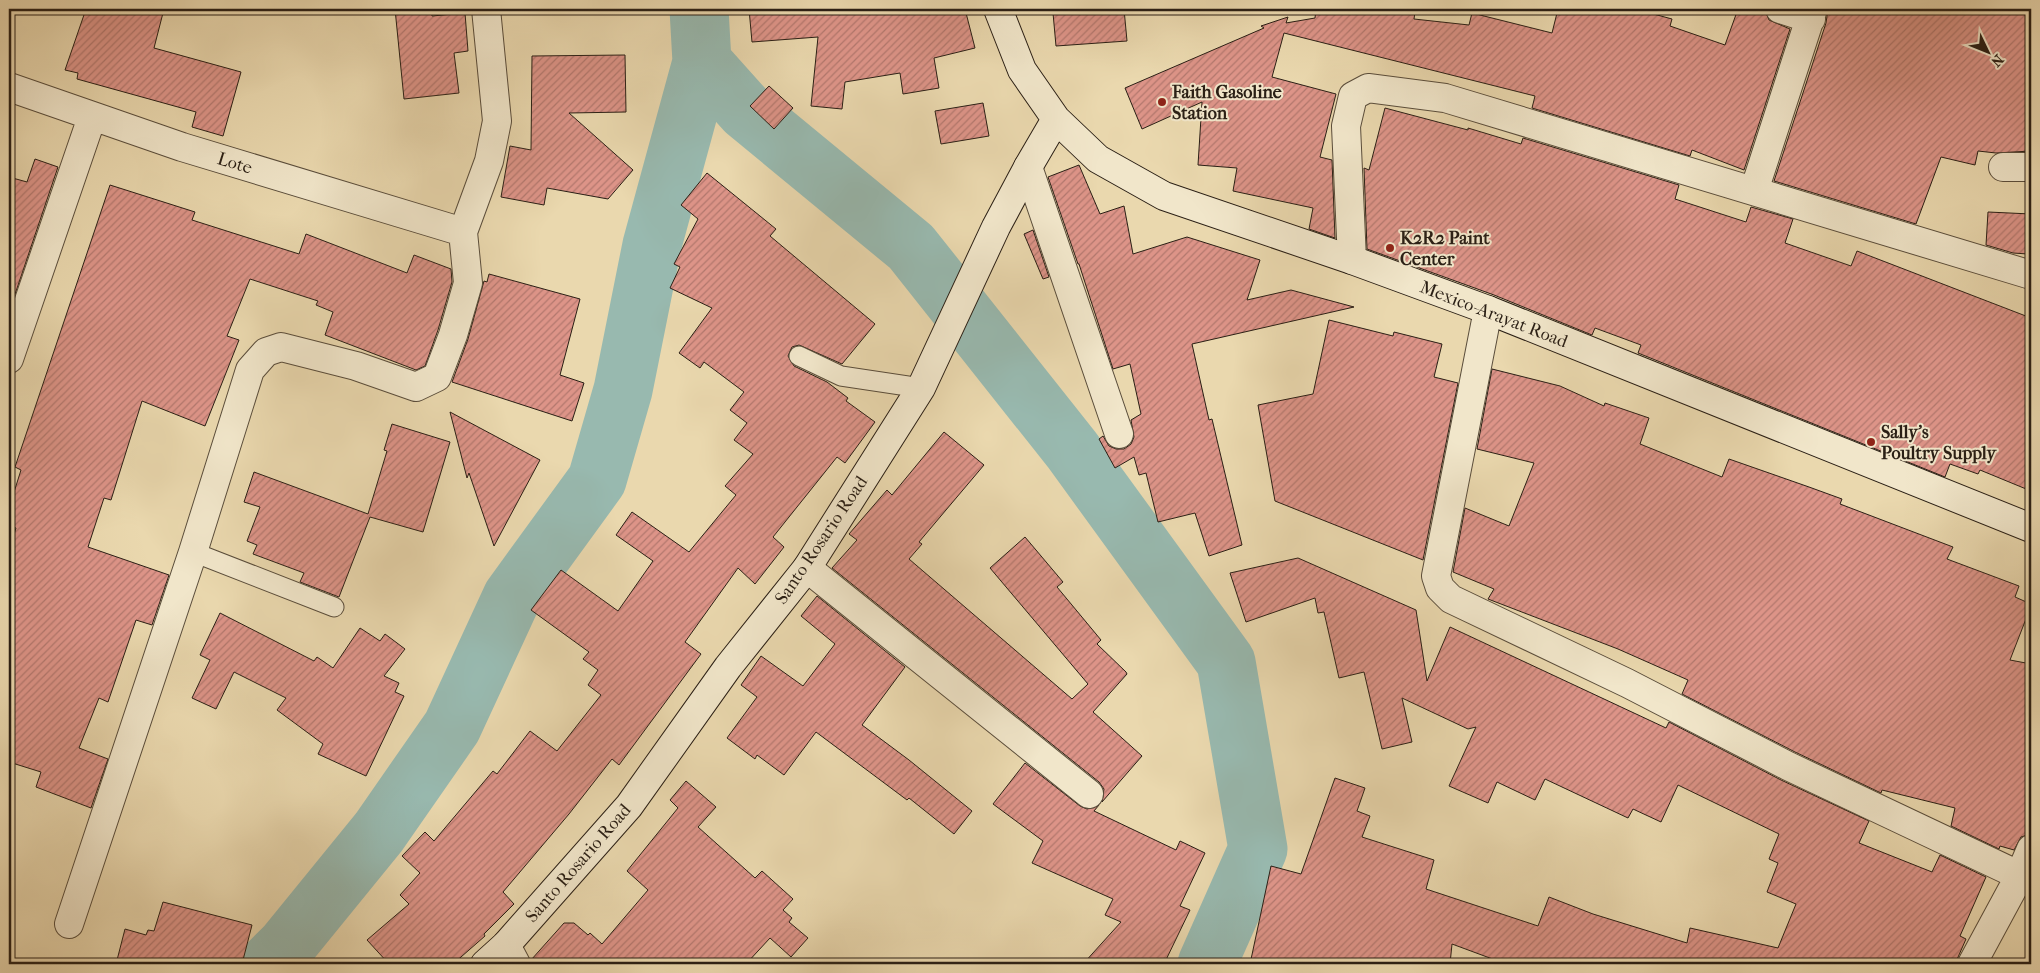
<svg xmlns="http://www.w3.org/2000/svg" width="2040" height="973" font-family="'IM FELL French Canon',serif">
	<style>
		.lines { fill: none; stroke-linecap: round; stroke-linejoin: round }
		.river { stroke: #98b9af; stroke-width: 59 }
		.building { fill: url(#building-hatch); stroke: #2a1f15 }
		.lane-casing { stroke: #5a4d3b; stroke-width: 21 }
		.street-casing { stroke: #5a4d3b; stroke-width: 30 }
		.secondary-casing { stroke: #2a1f15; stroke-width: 30 }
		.lane { stroke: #f1e6ca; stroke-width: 19 }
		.street { stroke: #f1e6ca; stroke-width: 28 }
		.secondary { stroke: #f1e6ca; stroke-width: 28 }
		.poi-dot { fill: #8f2418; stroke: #f1e6ca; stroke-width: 2 }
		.labels { text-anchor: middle; stroke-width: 4; stroke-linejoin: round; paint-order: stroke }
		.poi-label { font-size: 18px; font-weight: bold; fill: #2a1f15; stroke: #f1e6ca; text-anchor: start }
		.street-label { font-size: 18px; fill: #2a1f15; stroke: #f1e6ca }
	</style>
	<defs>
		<pattern id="building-hatch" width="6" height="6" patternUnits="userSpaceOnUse" patternTransform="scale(1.25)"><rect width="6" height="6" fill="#dd9488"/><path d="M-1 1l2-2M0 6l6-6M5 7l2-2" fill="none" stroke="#b3786e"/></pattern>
	</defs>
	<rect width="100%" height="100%" fill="#ead8ae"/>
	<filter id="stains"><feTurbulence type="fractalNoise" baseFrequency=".004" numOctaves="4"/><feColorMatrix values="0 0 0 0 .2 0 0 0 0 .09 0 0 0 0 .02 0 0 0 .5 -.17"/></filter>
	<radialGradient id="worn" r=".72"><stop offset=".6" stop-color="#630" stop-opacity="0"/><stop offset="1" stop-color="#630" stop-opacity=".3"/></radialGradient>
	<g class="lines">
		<path class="river" d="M702,62L746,111L911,247L1072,450L1226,662L1258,849L1207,964
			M268,964L287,945L379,832L452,727L512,597L597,480L623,390L652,245L702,62L699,9"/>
	</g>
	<path class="building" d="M86,9H164L154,48L241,72L223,136L192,127L196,112L77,79L78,73L65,70Z
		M395,9H431L432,16L465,13L468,51L454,53L459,93L404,99Z
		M749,9H965L975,48L934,58L939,88L903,94L900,73L845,82L842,109L811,106L818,37L752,42Z
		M1124,9L1127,41L1056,46L1053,13Z
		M1316,9H1383L1415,12L1414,19L1469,25L1472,13L1552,33L1558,9H1635L1672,19L1670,26L1725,45L1738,9H1765L1769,20L1790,29L1744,170L1692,150L1690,156L1532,108L1535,96L1284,33L1272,77L1336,94L1320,157L1332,160L1335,238L1309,229L1313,208L1233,191L1237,168L1198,165L1202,102L1142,129L1125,88L1264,28L1261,26L1288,17L1286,23L1315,18Z
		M1828,9H2031V151L1996,153L1978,151L1975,165L1941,157L1916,224L1774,181L1826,23Z
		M625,55L626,112L569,113L633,170L608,199L547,188L544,205L501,197L510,146L531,150L532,56Z
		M769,86L793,108L774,129L750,106Z
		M983,103L989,136L941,144L935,111Z
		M1385,108L1468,130V128L1521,144L1523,138L1679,185L1675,199L1746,222L1751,207L1793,219L1785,243L1851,266L1857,251L2031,318V491L1980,470L1978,474L1950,464L1945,477L1638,353L1641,345L1595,328L1592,335L1494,295L1367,249L1364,168L1369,170Z
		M35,159L58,167L9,312V177L27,182Z
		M1079,165L1100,214L1124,206L1133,254L1187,237L1260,260L1247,300L1291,290L1354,307L1192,344L1209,420L1212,419L1242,545L1209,556L1195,513L1158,522L1146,473L1139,475L1134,457L1115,468L1099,439L1103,436L1109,446L1116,449H1124L1131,444L1134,437L1131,420L1141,414L1130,364L1113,369L1079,264H1078L1048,177Z
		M707,173L776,229L770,236L875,324L842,364L799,345L792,347L788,356L794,366L827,382L848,398L846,401L875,422L845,463L837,457L773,537L784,547L755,584L738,568L685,642L701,654L619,765L612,759L569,814L503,892L514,904L484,934L485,936L453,964H389L367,940L409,904L400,895L420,873L402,856L425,832L434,841L493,771L497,774L530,731L557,751L601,695L588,685L598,670L583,659L589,652L531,610L561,570L618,611L653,561L616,535L632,512L689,552L736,495L725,486L753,454L734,440L747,423L730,410L744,392L704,362L700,368L679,353L712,308L670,288L680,267L674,264L698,219L681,205Z
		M110,185L195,212L192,220L299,254L306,234L407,273L414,255L451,269L452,282L438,330L425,366L416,370L325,335L333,312L316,305L318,301L250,279L227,336L239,340L205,426L142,401L111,500L104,498L88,547L169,575L152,625L136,620L108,702L99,698L79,748L108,759L91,808L36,787L41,772L9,762V550L16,528L9,526V508L21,470L15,467Z
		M1988,212L2031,214L2028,254L2013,253L1986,245Z
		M1033,230L1049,277L1043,279L1024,234Z
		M489,274L580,299L560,375L584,383L572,421L452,382L468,339L484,281L487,282Z
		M1329,320L1393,336L1394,332L1442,344L1434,377L1458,383L1423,560L1275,501L1258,405L1313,394Z
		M1492,369L1560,386L1604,406L1605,403L1649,418L1640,444L1722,477L1729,459L1809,487L1842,499L1840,504L1953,547L1947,559L2019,586L2015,597L2031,604V606L2010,660L2031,664V834L2021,837L2014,850L2000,846L1999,849L1951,826L1955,808L1882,790L1881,793L1795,752L1682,694L1688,680L1618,649L1488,599L1494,589L1453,572L1465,508L1509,526L1534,463L1477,449Z
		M450,412L540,460L494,546L469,473L467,478Z
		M392,424L450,442L423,532L370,517L339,597L300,582L304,573L253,554L257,545L247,541L260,507L244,502L254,472L368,514L387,451L384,450Z
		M944,432L984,465L919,542L922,544L909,559L1072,699L1088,684L990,568L1025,537L1063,582L1057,587L1101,640L1097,644L1126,672L1127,674L1093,712L1142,756L1102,802L1104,789L1099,782L832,568L857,540L849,534L887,490L892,495Z
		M1298,558L1416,610L1427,681L1450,627L1666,728L1669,722L1781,780L1869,821L1859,843L1932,872L1940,855L1986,877L1960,936L1966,939L1955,964H1506L1452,944L1450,964H1250L1271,866L1301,874L1335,778L1365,788L1357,811L1370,816L1362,837L1434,860L1426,889L1538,926L1549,897L1593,914L1687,943L1690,928L1778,948L1796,904L1767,892L1778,863L1769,859L1779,834L1678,785L1661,822L1633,809L1628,818L1545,779L1535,800L1497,782L1488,803L1449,786L1476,727L1468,729L1402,698L1412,742L1382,749L1364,672L1339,678L1324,612L1318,613L1315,598L1246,622L1230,573Z
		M817,596L905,667L862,725L909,760L972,811L954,834L909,798L907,800L816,732L784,775L757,755L755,759L727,738L757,697L741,685L761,656L803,686L835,644L801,616Z
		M220,613L314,661L317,657L333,668L360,628L380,641L385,634L405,649L384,676L399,683L395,692L404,696L366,776L318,754L323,744L277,710L286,698L234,672L216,709L192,698L210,660L200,655Z
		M1025,763L1080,806L1087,809L1099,805L1094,811L1176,850L1180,841L1205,853L1180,906L1190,910L1164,964H1083L1121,922L1105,915L1113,899L1032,863L1043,841L993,804Z
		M686,781L716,807L698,827L755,878L762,871L793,899L783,910L792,918L789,922L808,938L791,957L770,938L746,964H532L531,960L564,923H574L588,935L590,933L602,944L648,890L627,871L678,808L670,800Z
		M163,902L252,925L242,964H116L125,929L146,935L148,930L154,931Z"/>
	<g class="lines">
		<g class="lane-casing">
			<path id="lane" d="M799,356L841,376L921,388
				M193,552L334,607"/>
		</g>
		<g class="street-casing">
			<path id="street" d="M1780,9L1811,19
				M9,87L182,147L463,232
				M1028,167L1119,434
				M2003,167H2031
				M1754,191L1813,9
				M1352,260L1346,126L1353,96L1368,88L1445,98L2031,275
				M1488,310L1436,576L1440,588L1451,599L1627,683L1788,766L2031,881
				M9,359L92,117
				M807,568L1089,794
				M69,924L193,552L250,370L266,352L281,347L356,366L416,387L437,377L453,335L468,283L463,232L489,161L497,121L486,9
				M506,945L516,964
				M1972,964L2019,877L2031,849"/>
		</g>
		<g class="secondary-casing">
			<path id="secondary" d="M998,9L1022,70L1056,119L1098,159L1164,196L1352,260L1488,310L2031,528
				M485,964L506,945L629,806L728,667L807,568L921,388L996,227L1028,167L1056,119"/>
		</g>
		<use href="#lane" class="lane"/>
		<use href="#street" class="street"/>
		<use href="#secondary" class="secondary"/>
	</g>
	<g class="poi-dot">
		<circle cx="1162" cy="102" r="5"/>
		<circle cx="1390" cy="248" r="5"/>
		<circle cx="1871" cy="442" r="5"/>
	</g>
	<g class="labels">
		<g class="poi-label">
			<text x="1172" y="98">Faith Gasoline<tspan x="1172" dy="21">Station</tspan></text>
			<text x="1400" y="244">K2R2 Paint<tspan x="1400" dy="21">Center</tspan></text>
			<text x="1881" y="438">Sally's<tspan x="1881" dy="21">Poultry Supply</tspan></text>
		</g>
		<g class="street-label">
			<text transform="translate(235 163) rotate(17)" y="6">Lote</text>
			<text transform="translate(1494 314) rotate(21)" y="6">Mexico-Arayat Road</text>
			<text transform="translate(821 540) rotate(-56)" y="6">Santo Rosario Road</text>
			<text transform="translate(578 863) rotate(-49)" y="6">Santo Rosario Road</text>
		</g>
	</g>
	<rect width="2040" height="973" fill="none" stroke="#ead8ae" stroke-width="30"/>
	<rect x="10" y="10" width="2020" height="953" fill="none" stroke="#2a1f15" stroke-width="2.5"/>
	<rect x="15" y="15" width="2010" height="943" fill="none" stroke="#2a1f15"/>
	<g transform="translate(1988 52) rotate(133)" stroke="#f1e6ca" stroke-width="4" paint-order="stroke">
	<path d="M0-4L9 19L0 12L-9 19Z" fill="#2a1f15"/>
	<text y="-8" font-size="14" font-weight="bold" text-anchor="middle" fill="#2a1f15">N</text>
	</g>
	<rect width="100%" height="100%" filter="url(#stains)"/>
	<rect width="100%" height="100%" fill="url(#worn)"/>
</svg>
